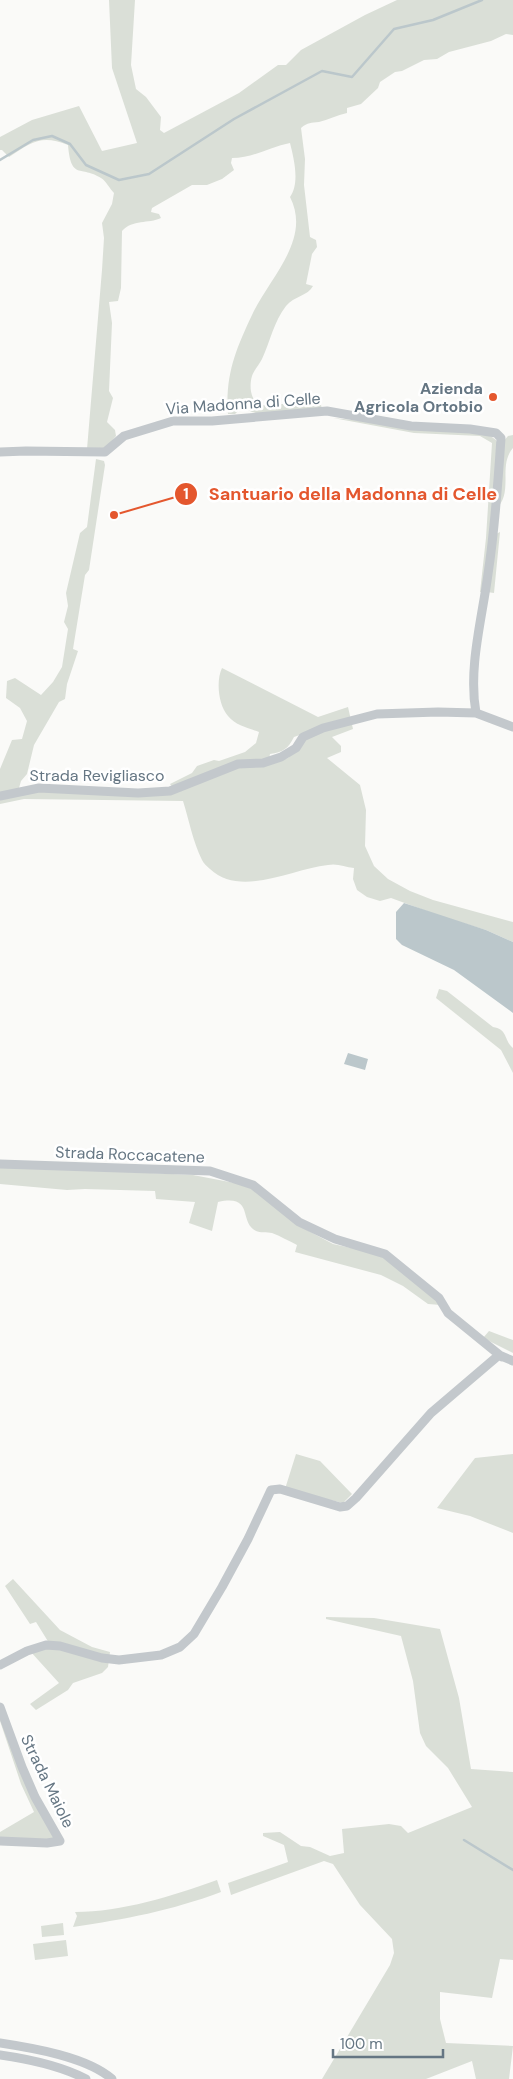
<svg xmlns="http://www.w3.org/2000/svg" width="513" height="2079" font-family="'DM Sans',sans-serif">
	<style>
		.green { fill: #dadfd7; fill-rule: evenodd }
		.water { fill: #bbc7cb }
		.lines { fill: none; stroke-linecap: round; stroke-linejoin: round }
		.stream { stroke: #bbc7cb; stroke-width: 2.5 }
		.street { stroke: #c3c8cc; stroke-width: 9 }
		.poi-dot { fill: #e4572e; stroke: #fff; stroke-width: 2 }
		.labels { text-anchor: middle; stroke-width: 5; stroke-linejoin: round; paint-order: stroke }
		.poi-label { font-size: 16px; font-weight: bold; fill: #657683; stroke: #fff; text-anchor: end }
		.street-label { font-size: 16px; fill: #657683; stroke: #fff }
		.leader { fill: none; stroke: #e4572e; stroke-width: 2 }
		.callout-dot { fill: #e4572e; stroke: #fff; stroke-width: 2 }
		.mark-label { font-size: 15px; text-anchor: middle; font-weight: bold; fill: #fff }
		.callout-label { font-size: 18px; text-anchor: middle; font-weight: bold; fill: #e4572e; stroke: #fff; stroke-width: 5; stroke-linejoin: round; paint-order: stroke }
	</style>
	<rect width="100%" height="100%" fill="#fafaf8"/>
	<path class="green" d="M109,0H135L131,65L136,89L146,97L161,117L160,130L164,133L239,93L278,65H286L301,50L365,15L397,0H513V35L506,34L491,41L449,52L437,59L424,60L402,71L395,72L380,82L378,88L361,104L347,108V113C337,115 328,120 319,122C311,123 308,122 301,128L305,159L304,185L310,237L316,240L317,247L312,254L306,284L313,286C308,296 294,296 286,306C274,321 270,342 262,359C259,365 254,370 252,376C249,386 250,403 263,405C271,407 299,401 309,400L312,405H321L322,409L261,414L252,412L242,407L235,414H228C225,375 236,349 252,315C269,278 312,240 290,197C300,183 294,159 290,143C270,147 253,158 232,158L231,163L234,170L222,179L207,185H192L152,208L151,212L159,214L161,218C148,224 133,219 122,231L121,288L118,301L109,302L112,323L109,391L113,398L107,422L115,430L116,436L104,450L87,449L102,270L104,238L102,223L112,204L114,193C110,189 106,181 101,178C81,165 71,181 68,145C42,134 31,142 9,157L2,150H0V137L32,120L79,106L102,151L137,143L112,68Z
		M333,418L486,433L496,440L498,445L484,592H480L486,538L492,443L480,436L414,433Z
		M513,435V448C498,465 513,490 498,507L502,443L508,436Z
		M96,459L104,461L105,465L89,570L85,575L73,649L78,651L67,684L65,699L59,702L34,745L27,774L21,781L19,788L0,794V769L12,740L22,739L27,721L20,708L6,698L7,681L15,678L41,695L53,682L62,667L68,629L64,622L68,606L66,593L80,533L87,527Z
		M500,532L494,593L487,592L496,534Z
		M222,668L318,717L348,707L353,729L332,737L341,746V752L327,758L360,785L366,810L365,846L374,866L388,879L410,891L433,900L513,922V942L486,930L443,917L391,898L380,901L367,897L357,890L353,879L354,868C345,867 337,863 328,865C291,869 241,898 210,869C207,866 204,864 202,860C193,842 189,820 183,801L24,799L0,804V800L28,791H175L170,784L192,773L197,766L214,760L219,761L245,752L256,743L259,732C248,728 235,725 228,716C218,705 216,680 222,668ZM311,731L288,758L268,764L270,754C283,752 288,749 294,737Z
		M439,989L447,991L493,1027C508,1029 504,1041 513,1048V1073L501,1050L436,998Z
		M0,1166L193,1175L240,1184L255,1190L303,1228L333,1244L384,1255L437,1300L441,1305L428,1304L403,1286L381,1275L295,1252L297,1245C289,1241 280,1236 272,1233C267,1232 260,1233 256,1231C238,1222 255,1194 218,1202L212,1231L189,1223L195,1202L156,1199L155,1191L85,1189L67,1190L0,1184Z
		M489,1331L513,1340V1353L483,1338Z
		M296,1454L320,1461L352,1494L343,1503L285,1489Z
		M513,1454V1533L470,1516L437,1508L475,1458Z
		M13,1579L60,1630L92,1647L110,1652L108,1667L102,1673L73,1683L68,1690L36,1710L30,1704L59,1683L30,1651L49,1643L36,1622L30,1624L5,1586Z
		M326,1617L374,1618L440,1629L459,1698L471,1769L513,1772V1960L500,1959L492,1998L440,1992V2019L446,2043L513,2046L509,2079H476L472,2061L426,2079H322L390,1965L394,1953L392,1939L360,1905L333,1864L324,1861L231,1895L228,1883L288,1862L284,1845L263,1836V1833L280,1832L301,1846L310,1847L330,1856L344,1853L342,1829L389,1824L401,1826L408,1833L472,1807L448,1768L426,1746L420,1733L413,1681L401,1636L326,1619Z
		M0,1715L57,1838L47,1840L0,1839V1832L34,1812L21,1784L0,1721Z
		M217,1880L221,1892C170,1911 126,1919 73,1927L77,1916L75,1912C122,1912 172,1896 217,1880Z
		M63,1923L64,1935L42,1937L41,1926Z
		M66,1940L68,1956L35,1960L33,1944Z"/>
	<path class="water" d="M404,903L486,930L513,942V1013L454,970L402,945L396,939V912Z
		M348,1053L368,1059L365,1070L344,1064Z"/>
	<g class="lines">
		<path class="stream" d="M0,160L33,140L52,136L70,144L86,165L119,180L149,174L234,119L322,71L352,77L394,29L433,20L482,0
			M464,1840L513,1870"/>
		<path class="street" d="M0,452L26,451L105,452L124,436L173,421H212L327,411L411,426L470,429L496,433L501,438C498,483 495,529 488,574C482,619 468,668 476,713
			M0,796L39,788L138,793L170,791L238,764L263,763L281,757L296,748L303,737L323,728L377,714L438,712L476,713L513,727
			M0,1164L210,1171L253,1185L299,1222L335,1239L385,1254L439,1298L448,1313L502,1357
			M0,1665L27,1651L46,1645L60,1646L102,1658L119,1660L161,1655L180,1647L194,1634L222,1587L248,1539L271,1490L280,1489L340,1507L347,1506L356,1498L431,1413L499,1355L513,1361
			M0,1707L22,1767L35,1797L60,1841L47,1843L0,1841
			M0,2043C33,2048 87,2057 112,2079
			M0,2055C28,2059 61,2066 86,2079"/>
	</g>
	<circle class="poi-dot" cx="493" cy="397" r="5"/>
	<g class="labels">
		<g class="poi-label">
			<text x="483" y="394">Azienda<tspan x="483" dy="18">Agricola Ortobio</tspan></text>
		</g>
		<g class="street-label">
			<text transform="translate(243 403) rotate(-4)" y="6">Via Madonna di Celle</text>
			<text x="97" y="781">Strada Revigliasco</text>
			<text transform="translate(130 1154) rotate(2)" y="6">Strada Roccacatene</text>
			<text transform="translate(48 1781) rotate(64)" y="6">Strada Maiole</text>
		</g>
	</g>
	<path class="leader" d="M114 515L186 494"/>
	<g class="callout-dot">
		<circle cx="114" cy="515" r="5"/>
		<circle cx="186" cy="494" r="12"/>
	</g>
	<g class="mark-label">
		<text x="186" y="499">1</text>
	</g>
	<g class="callout-label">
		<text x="353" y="500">Santuario della Madonna di Celle</text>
	</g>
	<path d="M333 2049v8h110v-8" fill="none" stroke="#657683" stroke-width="2.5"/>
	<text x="340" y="2049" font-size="15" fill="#657683" stroke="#ffffff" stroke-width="4" paint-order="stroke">100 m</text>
</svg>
